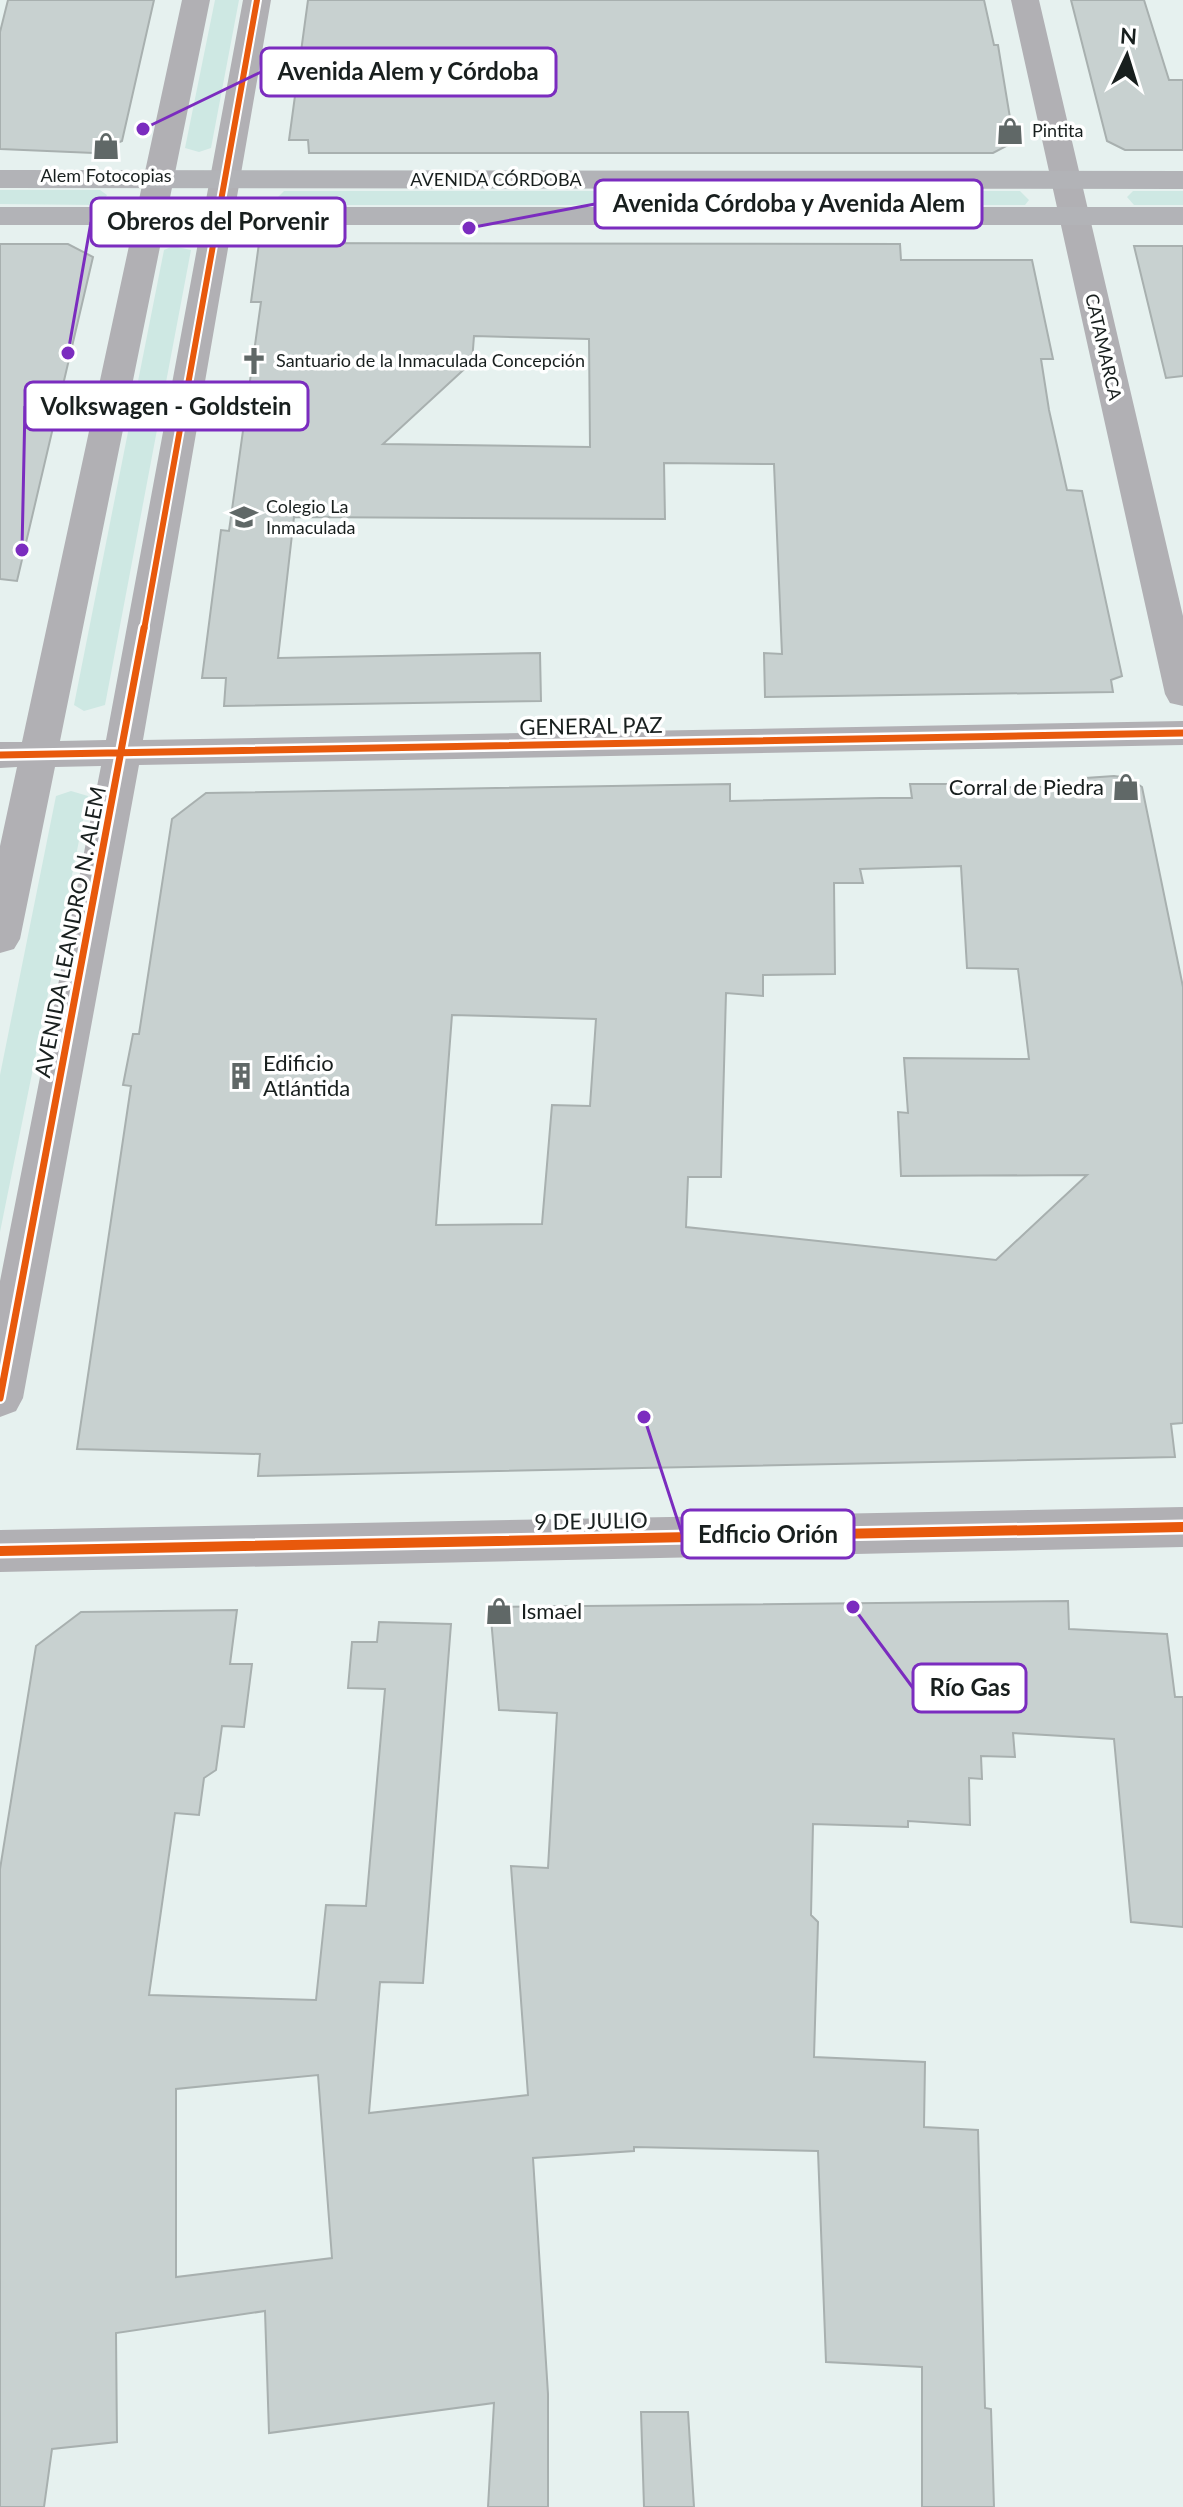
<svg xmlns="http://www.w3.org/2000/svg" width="1183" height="2507" font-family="Lato,sans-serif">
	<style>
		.green { fill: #cee8e3 }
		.building { fill: #c8d1d0; stroke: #a8b0af; stroke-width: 2; fill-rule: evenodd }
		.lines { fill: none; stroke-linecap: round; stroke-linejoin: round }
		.minor { fill: #b1b0b4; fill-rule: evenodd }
		.major { fill: #b2b3b7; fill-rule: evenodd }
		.cycleway-far2-casing { stroke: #fff; stroke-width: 10 }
		.cycleway-far1-casing { stroke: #fff; stroke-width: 12 }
		.cycleway-casing { stroke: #fff; stroke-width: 15 }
		.cycleway-far2 { stroke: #e8590c; stroke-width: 6 }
		.cycleway-far1 { stroke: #e8590c; stroke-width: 7 }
		.cycleway { stroke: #e8590c; stroke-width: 10 }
		.labels { text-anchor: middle; stroke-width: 7; stroke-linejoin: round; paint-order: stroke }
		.far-poi-label { font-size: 18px; fill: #181f1e; stroke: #fff; text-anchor: start }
		.far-street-label { font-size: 18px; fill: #181f1e; stroke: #fff }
		.street-label { font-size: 22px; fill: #181f1e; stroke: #fff }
		.poi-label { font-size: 22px; fill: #181f1e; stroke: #fff; text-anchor: start }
		.leader { fill: none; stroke: #7b2cbf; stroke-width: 3 }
		.callout-dot { fill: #7b2cbf; stroke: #fff; stroke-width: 3 }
		.callout { fill: #fff; stroke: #7b2cbf; stroke-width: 3 }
		.callout-label { font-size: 24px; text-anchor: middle; font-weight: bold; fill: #181f1e }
	</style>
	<rect width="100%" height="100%" fill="#e6f1ef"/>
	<path class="green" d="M215,0H239L211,148L199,152L185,148Z
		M0,190H100L107,195L104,201L96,205L0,204Z
		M284,191H1020L1029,200L1025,205H285L277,198Z
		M1133,191H1183V205H1134L1127,197Z
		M173,246L191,250L105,705L84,711L74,705L164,250Z
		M71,791L88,796L0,1232V1075L56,796Z"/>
	<path class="building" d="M8,0H154L122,141L94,153L0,149V32Z
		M308,0H984L994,45H998L1014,142L993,153H309L308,140H289Z
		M1071,0H1144L1169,80H1183V150H1125L1107,141Z
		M259,243L900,244L901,260H1032L1053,359H1041L1049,410L1067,490L1082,491L1122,676L1111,680L1113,692L765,697L764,653L782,654L774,464L664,463L665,519L294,517L278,658L540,653L541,701L224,706L226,678H202L221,530L229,531L261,302H251ZM474,336L589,339L590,447L383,444L472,362Z
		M0,244H68L93,257L17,581L0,579Z
		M1134,246H1183V376L1166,378Z
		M1114,776L1129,778L1142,787L1183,987V1423L1171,1424L1175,1457L258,1476L260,1454L77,1449L131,1086L123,1085L133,1034H139L172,819L206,793L730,784V801L880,798H912L910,784H968L969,788L1087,786L1086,778ZM961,866L967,968L1018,969L1029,1059L904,1058L908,1113L898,1112L901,1176L1087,1175L996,1260L686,1227L688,1177H721L726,993L763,996V975L835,974L834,883H863L860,869ZM452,1015L596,1019L590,1106L552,1105L542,1224L436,1225Z
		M1068,1601L1069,1629L1167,1634L1175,1697H1183V1927L1131,1922L1114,1739L1013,1733L1015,1757L981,1756L982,1779L969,1778L970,1825L908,1821V1827L813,1824L811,1915L818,1922L814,2057L925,2062L924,2127L978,2130L985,2408L991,2409L994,2507H922V2367L826,2362L818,2151L634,2147V2151L533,2158L548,2394V2507H488L494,2403L269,2433L265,2311L116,2333L117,2442L52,2449L44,2507H0V1869L36,1646L81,1612L237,1610L230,1664H252L244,1727L222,1726L216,1770L204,1778L199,1815L175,1813L149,1995L316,2000L326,1905L366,1906L385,1689L348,1688L352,1642H377L379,1622L451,1624L423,1983L380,1982L369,2113L528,2095L511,1866L548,1868L557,1713L499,1710L490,1607ZM318,2075L332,2258L176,2277V2089Z
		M641,2412H688L694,2507H644Z"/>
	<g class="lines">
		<path class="minor" d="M182,0H210L60,741L106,740L243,0H271L143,740L1183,721V745L139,765L23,1398L16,1411L0,1417V1281L101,766L55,767L20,939L14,949L0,953V846L17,767L0,768V742H22Z
			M1011,0H1039L1183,616V706L1170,703L1165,694Z
			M1183,1507V1547L0,1572V1530Z"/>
		<path class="major" d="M0,170L1183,171V189L0,188Z
			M0,207H1183V225H0Z"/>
		<g class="cycleway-far2-casing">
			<path id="cycleway-far2" d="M144,630L257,0"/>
		</g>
		<g class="cycleway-far1-casing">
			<path id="cycleway-far1" d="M0,755L1183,733
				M0,1398L144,628"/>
		</g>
		<g class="cycleway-casing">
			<path id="cycleway" d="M0,1551L1183,1527"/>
		</g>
		<use href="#cycleway-far2" class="cycleway-far2"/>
		<use href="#cycleway-far1" class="cycleway-far1"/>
		<use href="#cycleway" class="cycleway"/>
	</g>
	<defs>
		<g id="shop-bare" transform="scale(2.16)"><path d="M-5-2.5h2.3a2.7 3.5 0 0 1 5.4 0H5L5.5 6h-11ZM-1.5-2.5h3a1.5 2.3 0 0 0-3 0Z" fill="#606867" stroke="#fff" stroke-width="2.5" paint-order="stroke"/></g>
		<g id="church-bare" transform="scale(2.16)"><path d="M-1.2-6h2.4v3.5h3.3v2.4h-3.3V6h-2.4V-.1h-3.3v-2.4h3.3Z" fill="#606867" stroke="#fff" stroke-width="2.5" paint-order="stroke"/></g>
		<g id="school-bare" transform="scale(2.16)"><path d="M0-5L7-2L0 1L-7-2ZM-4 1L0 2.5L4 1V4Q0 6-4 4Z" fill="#606867" stroke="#fff" stroke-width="2.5" paint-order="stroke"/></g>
		<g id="building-bare" transform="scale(2.16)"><path d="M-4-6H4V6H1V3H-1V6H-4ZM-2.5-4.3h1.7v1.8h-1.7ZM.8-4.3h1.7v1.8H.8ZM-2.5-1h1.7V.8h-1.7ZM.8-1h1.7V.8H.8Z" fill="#606867" stroke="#fff" stroke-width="2.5" paint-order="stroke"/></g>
	</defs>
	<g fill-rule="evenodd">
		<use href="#shop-bare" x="1010" y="131"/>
		<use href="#shop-bare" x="106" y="146"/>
		<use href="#church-bare" x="254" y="361"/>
		<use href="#school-bare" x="244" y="517"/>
		<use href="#shop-bare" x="1126" y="787"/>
		<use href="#building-bare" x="241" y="1076"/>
		<use href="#shop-bare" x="499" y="1611"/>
	</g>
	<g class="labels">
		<g class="far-poi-label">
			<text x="1032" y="137">Pintita</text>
			<text x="106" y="182" text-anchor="middle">Alem Fotocopias</text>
			<text x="276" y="367">Santuario de la Inmaculada Concepción</text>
			<text x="266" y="513">Colegio La<tspan x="266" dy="21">Inmaculada</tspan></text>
		</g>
		<g class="far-street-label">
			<text x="496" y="186">AVENIDA CÓRDOBA</text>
			<text transform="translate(1103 347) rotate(77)" y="6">CATAMARCA</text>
		</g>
		<g class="street-label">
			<text transform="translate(591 726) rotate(-1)" y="8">GENERAL PAZ</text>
			<text transform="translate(70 932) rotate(-79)" y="8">AVENIDA LEANDRO N. ALEM</text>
			<text transform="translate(591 1521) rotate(-1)" y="8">9 DE JULIO</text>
		</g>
		<g class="poi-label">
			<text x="1104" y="795" text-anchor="end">Corral de Piedra</text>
			<text x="263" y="1071">Edificio<tspan x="263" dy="25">Atlántida</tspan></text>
			<text x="521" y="1619">Ismael</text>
		</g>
	</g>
	<path class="leader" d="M143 129L261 72M469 228L595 204M68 353L91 222M22 550L25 406M644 1417L682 1534M853 1607L913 1688"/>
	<g class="callout-dot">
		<circle cx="143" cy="129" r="8"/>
		<circle cx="469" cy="228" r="8"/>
		<circle cx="68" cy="353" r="8"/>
		<circle cx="22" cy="550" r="8"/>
		<circle cx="644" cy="1417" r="8"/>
		<circle cx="853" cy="1607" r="8"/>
	</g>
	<g class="callout">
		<rect x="261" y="48" width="295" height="48" rx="8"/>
		<rect x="595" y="180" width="387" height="48" rx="8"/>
		<rect x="91" y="198" width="254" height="48" rx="8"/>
		<rect x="25" y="382" width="283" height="48" rx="8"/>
		<rect x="682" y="1510" width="172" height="48" rx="8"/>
		<rect x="913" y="1664" width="113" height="48" rx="8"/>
	</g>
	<g class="callout-label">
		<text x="408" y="80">Avenida Alem y Córdoba</text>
		<text x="789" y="212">Avenida Córdoba y Avenida Alem</text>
		<text x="218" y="230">Obreros del Porvenir</text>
		<text x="166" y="415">Volkswagen - Goldstein</text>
		<text x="768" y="1543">Edficio Orión</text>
		<text x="970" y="1696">Río Gas</text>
	</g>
	<g transform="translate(1127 56) rotate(4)" stroke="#ffffff" stroke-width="6" paint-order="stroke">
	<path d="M0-6L14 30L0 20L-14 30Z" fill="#181f1e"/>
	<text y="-12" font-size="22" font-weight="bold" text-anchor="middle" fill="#181f1e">N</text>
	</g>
</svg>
